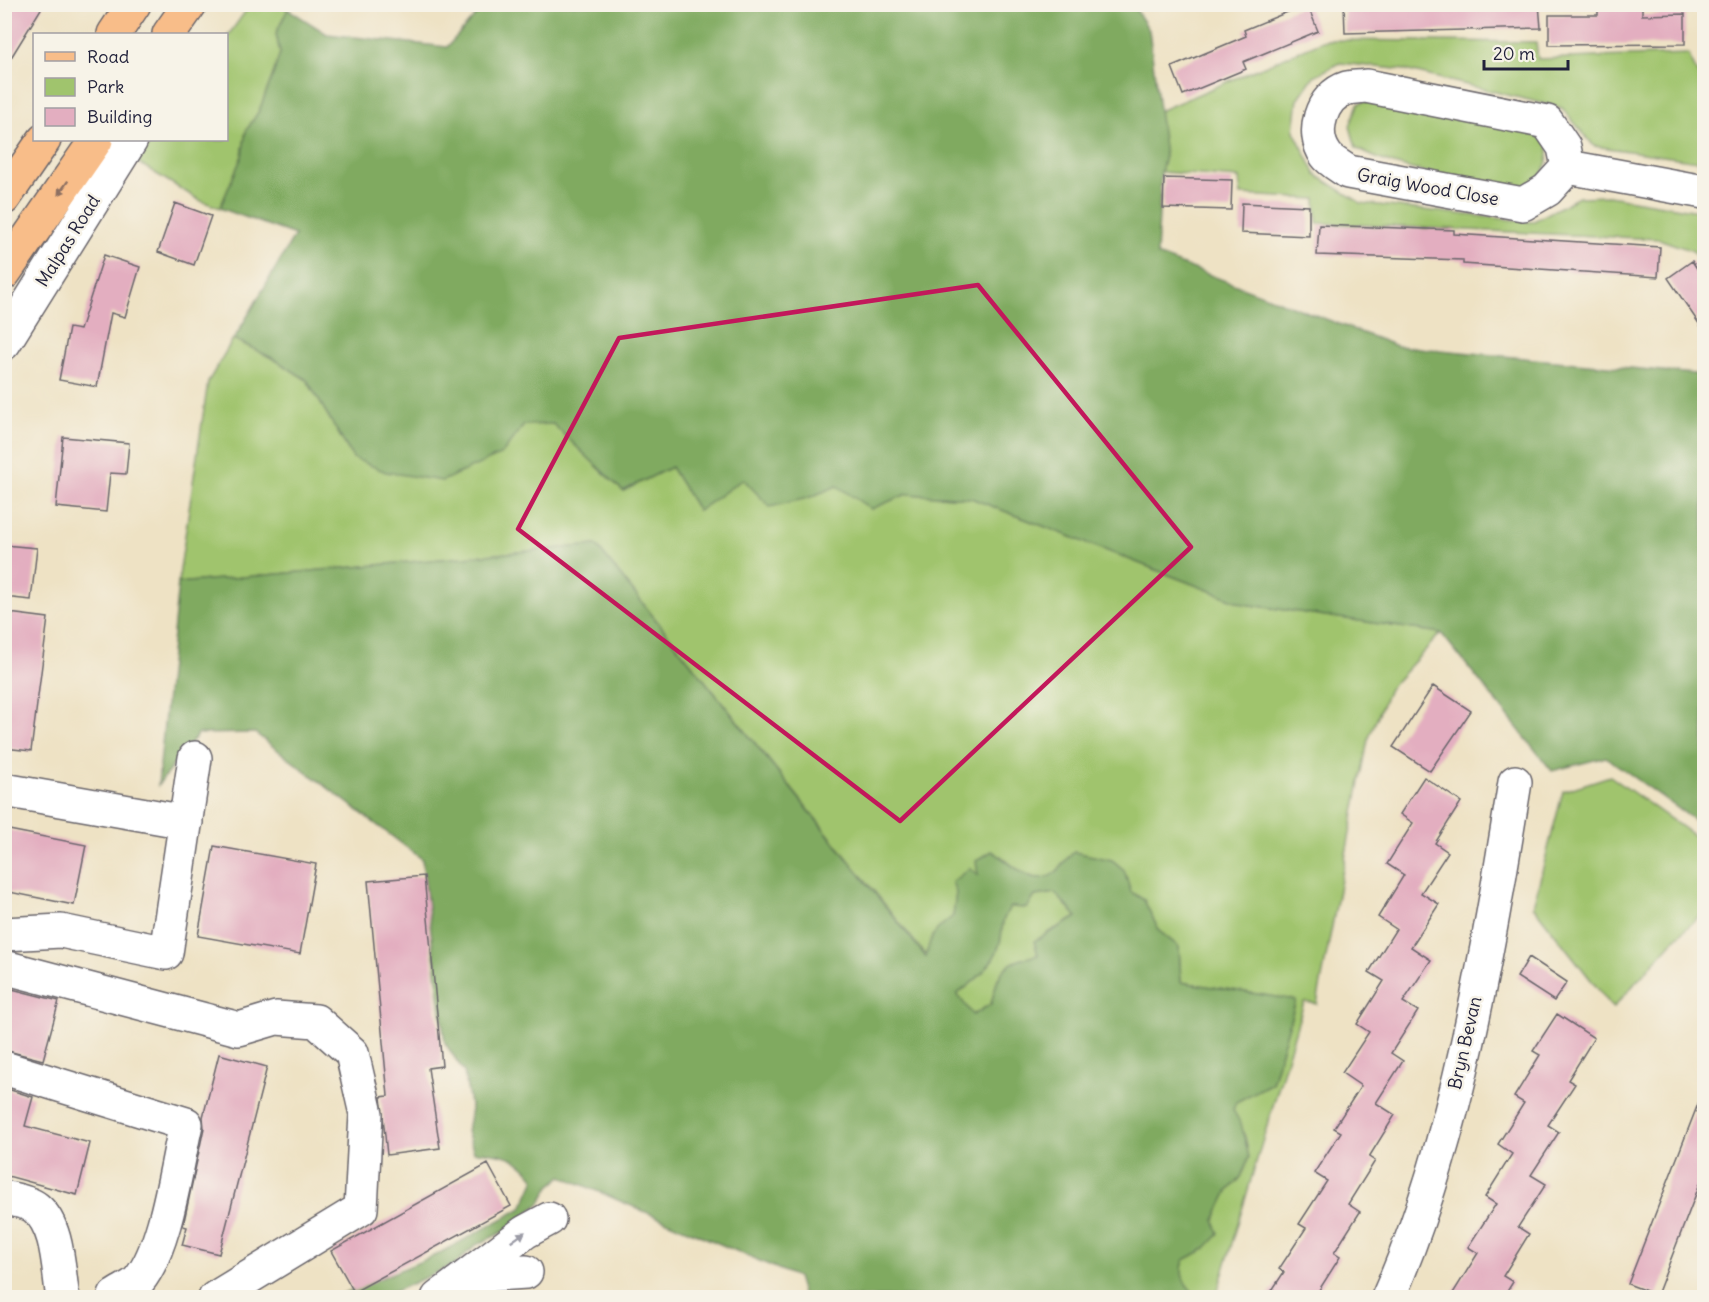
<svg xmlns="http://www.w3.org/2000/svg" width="1709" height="1302" font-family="Delius,sans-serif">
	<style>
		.green { fill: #a0c46d; stroke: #617354; stroke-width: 1.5 }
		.forest { fill: #80aa60; stroke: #51664e; stroke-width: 1.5; fill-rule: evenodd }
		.building { fill: #e3aec0 }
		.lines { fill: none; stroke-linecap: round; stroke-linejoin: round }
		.minor-casing { stroke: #69656b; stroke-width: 36 }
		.major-casing { stroke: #69656b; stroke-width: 36 }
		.minor { stroke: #fff; stroke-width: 33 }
		.major { stroke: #f8bd89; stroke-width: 33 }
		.oneway { fill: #8d7062 }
		.oneway2 { fill: #9c9ca7 }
		.marked { fill: none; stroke: #c2185b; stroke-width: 4.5; stroke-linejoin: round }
		.labels { text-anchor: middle; stroke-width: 5; stroke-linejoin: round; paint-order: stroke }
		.street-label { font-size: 18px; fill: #22223b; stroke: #f7f3e8 }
	</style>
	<rect width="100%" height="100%" fill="#f7f3e8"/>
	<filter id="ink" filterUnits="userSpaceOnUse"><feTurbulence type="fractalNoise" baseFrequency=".0167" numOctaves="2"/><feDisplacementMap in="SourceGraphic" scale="12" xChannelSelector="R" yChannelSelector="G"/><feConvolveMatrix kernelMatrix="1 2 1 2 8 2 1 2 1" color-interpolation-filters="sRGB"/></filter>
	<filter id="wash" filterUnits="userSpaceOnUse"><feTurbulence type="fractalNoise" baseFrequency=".008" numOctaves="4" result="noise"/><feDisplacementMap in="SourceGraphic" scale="24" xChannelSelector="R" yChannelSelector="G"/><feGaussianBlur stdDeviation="1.35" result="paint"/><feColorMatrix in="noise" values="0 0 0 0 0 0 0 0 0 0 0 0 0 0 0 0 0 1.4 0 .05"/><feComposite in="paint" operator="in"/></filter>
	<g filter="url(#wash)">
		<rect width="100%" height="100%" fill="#eee2c4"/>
		<path class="green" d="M250,5H281L288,9L276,33L280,53L274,72L259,111L246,131L242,156L220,208L199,200L137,162L153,140H226L227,37Z
			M1325,40L1536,42L1538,59L1688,54L1704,86V162L1594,146L1562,108L1405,70L1340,63L1314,76L1298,99L1294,131L1316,175L1361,203L1532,222L1579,197L1609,196L1704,212V268L1693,251L1659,239L1317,223L1316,199L1241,195L1239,178L1161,172L1165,156L1159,111Z
			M1370,99L1531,128L1548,145C1550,165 1540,186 1517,189C1508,191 1495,185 1485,183C1443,175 1394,170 1356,148L1350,126L1358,104Z
			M233,339L274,359L307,380L353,458L473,466L502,454L524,425L553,424L623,491L671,467L698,511L743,479L808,498L837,485L871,509L907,494L971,498L1244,604L1441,633L1389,689L1368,740L1317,1004L1304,1002L1216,1297L1198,1298C1186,1286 1178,1277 1184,1260L1205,1249C1211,1230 1217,1210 1227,1193C1231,1186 1239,1182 1242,1175C1253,1154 1245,1130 1232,1110L1236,1102L1272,1083L1296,1000L1181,982L1179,947L1159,931L1144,900L1131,892L1124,870L1112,860L1074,852C1066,858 1064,863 1058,870C1041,891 1015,868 1001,856L956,892L953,917L941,926L927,957L596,545L178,583L208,382Z
			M1610,776L1704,843V912L1675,939L1613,1008L1533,906L1563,791Z
			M1055,893L1077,917L1047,933L1038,955L998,978L991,1004L973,1015L956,994C974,982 992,967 999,946C1004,931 999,920 1011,907L1027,908L1035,896Z"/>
		<path class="forest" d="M485,5H1133L1149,30L1165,156L1161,172L1157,255L1397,346L1704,375V827L1606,757L1552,771L1441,633L1244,604L971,498L907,494L871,509L837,486L808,498L770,507L743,479L698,511L671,467L623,491L553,424L524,425L502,454L442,481L386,472L353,458L307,380L274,359L234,339L295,235L220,208L242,156L246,131L259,111L274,72L280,53L276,33L288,9L327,34L447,47Z
			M596,545L926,957C930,935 934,931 953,916L956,892L952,882L970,868L978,875L976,861L992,851C1011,862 1031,889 1055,873C1062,868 1066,858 1074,852L1112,860L1124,870L1131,892L1144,900L1159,931L1179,947L1181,982L1296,1000L1272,1083L1236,1102L1233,1110L1241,1124L1249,1157L1241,1177L1228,1191L1214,1220L1219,1234L1205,1249L1184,1260C1178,1277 1186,1286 1198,1297H803L797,1277L562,1176L550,1186L540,1203L507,1230L476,1245L455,1264L383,1297H335L436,1255L522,1208L535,1179C517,1156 503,1152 474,1152L467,1131L471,1109L464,1072L445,1043L422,859L255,733L198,734L158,785L178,583ZM1055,893L1077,917L1034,941L1038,955C1002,963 1000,968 991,1004L973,1015L957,994C974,982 992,967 999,946C1004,931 999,920 1011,907L1027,908L1035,896Z"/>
		<g id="blocks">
			<path class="building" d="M4,4H44L4,69Z
				M1307,4L1318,31L1243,62L1246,69L1183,95L1172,67L1246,36L1244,30Z
				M1344,4H1539L1541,28L1345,33Z
				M1598,4H1642V15L1685,14V44L1549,45V15H1598Z
				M1164,178L1232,180L1231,210L1163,208Z
				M175,203L211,216L194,265L158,252Z
				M1242,203L1309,206V236L1241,233Z
				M1319,225L1454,230V234L1660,247L1658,277L1463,264V260L1317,255Z
				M104,255L140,267L125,317L111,313L97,387L59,380L69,328L80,330Z
				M1692,261L1704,279V331L1668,278Z
				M63,437L129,443L126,474L110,473L106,512L56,507Z
				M4,545L37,548L31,600L4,597Z
				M9,613L48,618L31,751L4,748V658Z
				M1433,686L1471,711L1430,771L1393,747Z
				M1424,777L1461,802L1435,843L1448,852L1421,893L1439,904L1411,947L1431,960L1403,1002L1418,1011L1391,1053L1403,1061L1376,1103L1395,1115L1369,1157L1375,1161L1348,1204L1360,1212L1334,1253L1340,1257L1314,1298H1267L1284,1272L1279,1269L1306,1228L1299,1224L1327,1181L1314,1173L1341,1132L1334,1128L1361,1086L1342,1073L1369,1032L1357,1024L1384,981L1369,972L1396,929L1378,917L1404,875L1387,864L1413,823L1400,814Z
				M4,829L86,845L74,905L4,891Z
				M214,846L316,864L300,954L198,936Z
				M424,876L442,1066L428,1068L440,1148L387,1155L381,1097L388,1096L368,881Z
				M1529,957L1567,982L1554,1001L1517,977Z
				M4,987L59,1001L43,1060L4,1050Z
				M1557,1014L1594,1038L1568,1080L1575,1084L1548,1125L1559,1132L1531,1175L1546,1184L1518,1227L1529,1234L1503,1276L1513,1282L1503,1298H1450L1478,1253L1468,1247L1496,1204L1485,1197L1512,1154L1498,1144L1524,1103L1514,1097L1540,1055L1533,1051Z
				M219,1054L267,1067L219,1254L182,1245L187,1227L183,1226L204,1128L203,1117Z
				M4,1088L33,1097L25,1126L90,1143L77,1195L4,1175Z
				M1703,1091L1704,1173L1657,1295L1628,1284Z
				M488,1164L511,1206L354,1292L331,1251Z"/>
		</g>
	</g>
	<g filter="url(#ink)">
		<use href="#blocks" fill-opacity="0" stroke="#69656b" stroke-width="1.5"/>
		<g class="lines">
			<g class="minor-casing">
				<path id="minor" d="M1366,86L1547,122L1564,147L1568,167L1547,190L1523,204L1348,172C1341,167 1330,161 1326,155C1310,133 1321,96 1347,88C1353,87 1360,87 1366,86Z
					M1568,167L1704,192
					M4,343L131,140
					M4,790L186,822
					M4,934L61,931L166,953L195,758
					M4,967L239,1029L276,1018L316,1021L352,1053L366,1114L361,1209L215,1298
					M4,1068L186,1124C176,1167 166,1247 139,1280C133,1287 122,1291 115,1296
					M4,1197C13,1200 29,1202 36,1208C59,1227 58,1270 63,1298
					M467,1276L526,1272
					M438,1298L525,1232L549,1219
					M1388,1298C1457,1141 1488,950 1515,782"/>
			</g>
			<g class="major-casing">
				<path id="major" d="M114,34L134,4
					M169,34L190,4
					M4,198L44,140
					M4,273L96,140"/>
			</g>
			<use href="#minor" class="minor"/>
			<use href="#major" class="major"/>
		</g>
		<defs><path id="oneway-solid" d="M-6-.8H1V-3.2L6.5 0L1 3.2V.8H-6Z" transform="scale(1.5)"/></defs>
		<use class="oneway" href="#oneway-solid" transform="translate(63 188) rotate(125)"/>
		<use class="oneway2" href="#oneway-solid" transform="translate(518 1237) rotate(-36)"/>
	</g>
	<path class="marked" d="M978,285L1191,547L900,821L518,529L619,338Z"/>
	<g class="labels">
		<g class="street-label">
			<text transform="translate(1428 187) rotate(10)" y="6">Graig Wood Close</text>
			<text transform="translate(68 241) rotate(-58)" y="6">Malpas Road</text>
			<text transform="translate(1465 1043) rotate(-77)" y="6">Bryn Bevan</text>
		</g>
	</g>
	<rect width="1709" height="1302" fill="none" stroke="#f7f3e8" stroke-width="24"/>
	<rect x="33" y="33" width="195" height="108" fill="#f7f3e8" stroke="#a29fa3" stroke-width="1.5"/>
	<rect x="45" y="52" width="30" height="9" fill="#f8bd89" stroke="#a29fa3" stroke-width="1.5"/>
	<text x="87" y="63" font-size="18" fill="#22223b">Road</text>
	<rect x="45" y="78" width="30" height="18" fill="#a0c46d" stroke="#a29fa3" stroke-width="1.5"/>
	<text x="87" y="93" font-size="18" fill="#22223b">Park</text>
	<rect x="45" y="108" width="30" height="18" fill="#e3aec0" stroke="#a29fa3" stroke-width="1.5"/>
	<text x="87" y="123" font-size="18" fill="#22223b">Building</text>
	<path d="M1484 60v9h84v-9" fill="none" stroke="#22223b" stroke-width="3"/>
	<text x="1493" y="60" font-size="18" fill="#22223b" stroke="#f7f3e8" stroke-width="4.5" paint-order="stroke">20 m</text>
</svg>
